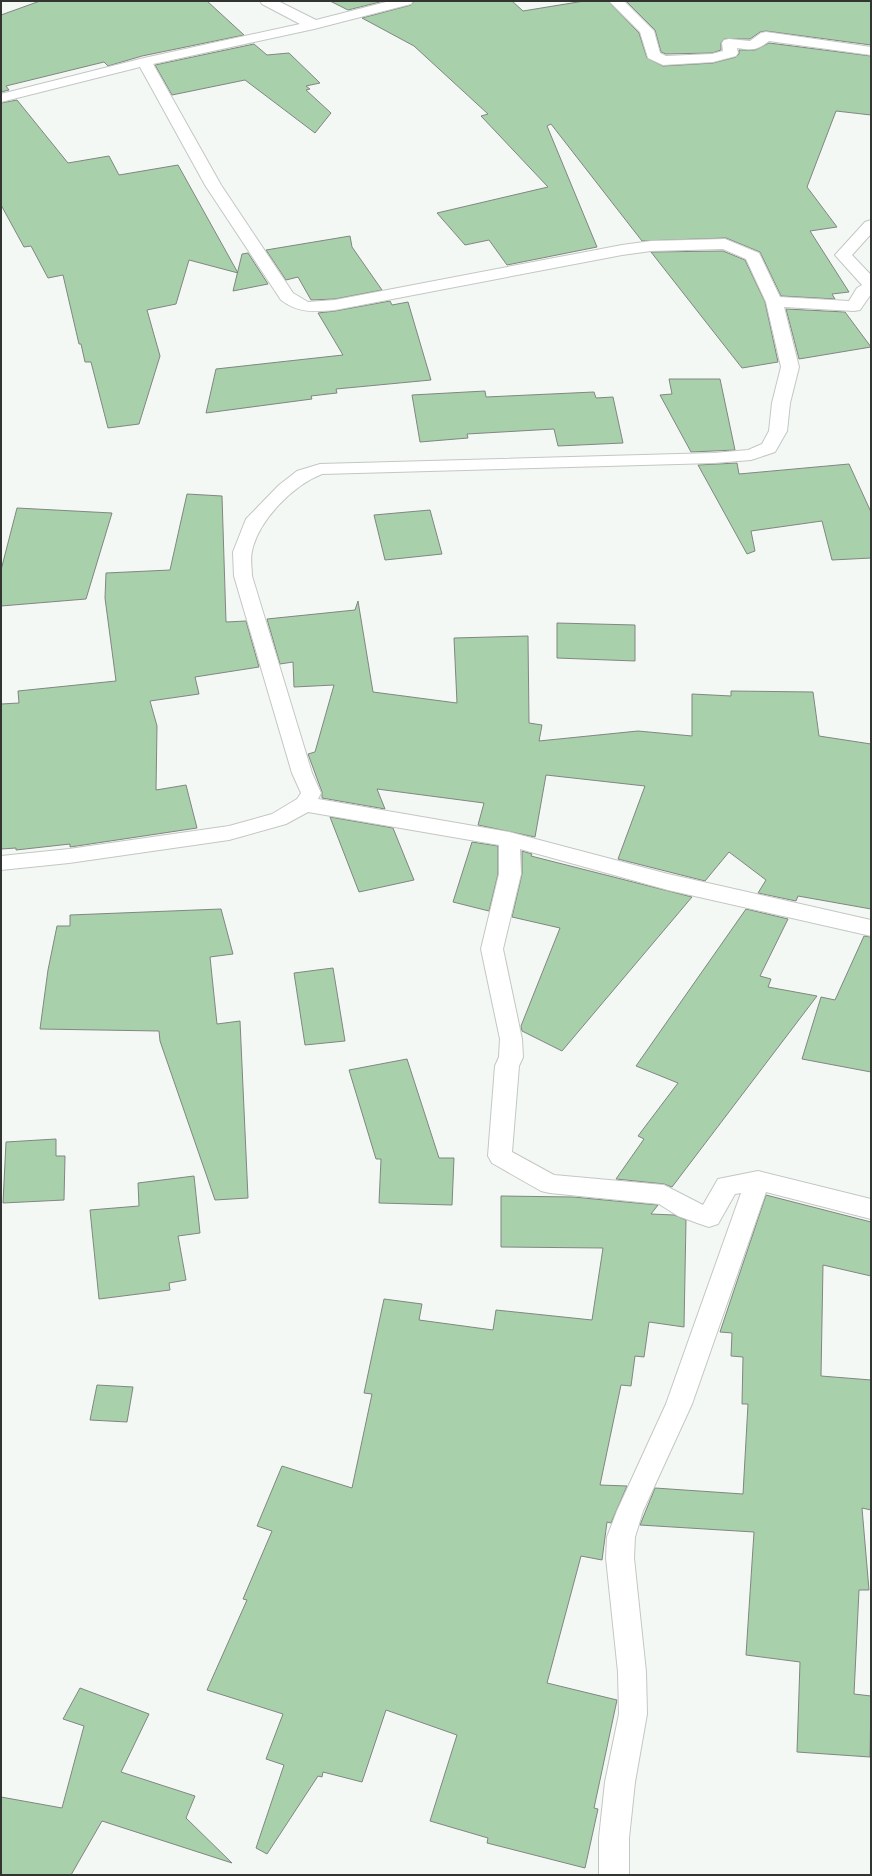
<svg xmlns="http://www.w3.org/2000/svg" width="872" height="1876" font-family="'Golos Text',sans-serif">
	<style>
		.building { fill: #a7d0ab; stroke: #828682 }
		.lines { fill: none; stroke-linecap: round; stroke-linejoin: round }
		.minor-casing { stroke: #c3c7c3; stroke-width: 2 }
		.minor { fill: #fff; fill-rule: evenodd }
	</style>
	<rect width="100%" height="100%" fill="#f4f8f5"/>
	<path class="building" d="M40,1H207L244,35L142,56L108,66L104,62L6,86L9,90L1,92V15Z
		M330,1H384L348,10Z
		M414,1H512L523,11L584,1H608L639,33L647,58L663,66L713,63L736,57L739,54V50H755L769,43L871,56V115L836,111L807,187L837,227L810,231L849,292L832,294L835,299L781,296L760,252L726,238L642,241L551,124L547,126L597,247L507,265L489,240L465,245L437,213L548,187L481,116L488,114L414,46L362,18L411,5Z
		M626,1H871V45L766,31L760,32L750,39H724L721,43V50L712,53L666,54L661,52L655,30Z
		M254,44L267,55L289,53L320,83L306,86L310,89L306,90L331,113L315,133L245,80L172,95L155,65Z
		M17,100L68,163L109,156L119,175L178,165L238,273L189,260L176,304L147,310L160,356L139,424L108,428L91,362H85L81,344H79L63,275L48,278L31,246L24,247L1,205V103Z
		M350,236L352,247L382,290L335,299L311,300L298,277L286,280L266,250Z
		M723,251L745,260L765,302L778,362L742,368L651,252Z
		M248,253L268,284L233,291L242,254Z
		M390,301L392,305L408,302L431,380L336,389L337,393L311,396L312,399L206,413L216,369L343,355L318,313L335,311Z
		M786,309L845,312L871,347L799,359Z
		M669,379H720L735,450L691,452L660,395L672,394Z
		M485,391L486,397L594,392L596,398L613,397L623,443L558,446L554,429L467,434L468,438L420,442L412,395Z
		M737,463L739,474L849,464L871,512V558L832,560L822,521L751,531L755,551L747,554L698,465Z
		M187,494L222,496L226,622L246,621L259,667L195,677L199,694L150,701L157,726L156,790L186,785L197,828L70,847V844L16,850V848L1,849V704L19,703L18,691L116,681L105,598L106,573L170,570Z
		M17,508L112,513L86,599L1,606V570Z
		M430,510L442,554L385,560L374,515Z
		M358,601L373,692L457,703L454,638L528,636L529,723L542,725L539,741L638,731L692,736V694L731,696V691L813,692L819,736L871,744V909L798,896L796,901L758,893L766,880L729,852L705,881L618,859L645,786L546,775L535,837L478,825L484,803L377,789L385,809L322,798V792L308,754L315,752L334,685L294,687L293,662L280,664L267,619L355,610Z
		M557,623L635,625V661L557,658Z
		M330,817L393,828L414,880L359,892Z
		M472,842L498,846V874L489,911L453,902Z
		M522,851L532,854L531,856L692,897L562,1051L522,1031L521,1026L560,928L512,917L522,874Z
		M221,909L233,954L210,957L217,1024L240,1021L248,1198L215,1200L160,1041L159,1031L40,1029L48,970L57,926H70V915Z
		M746,909L788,919L760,976L771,979L768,987L817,996L672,1187L664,1184L616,1179L644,1139L638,1136L678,1083L636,1066Z
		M864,936L871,937V1072L802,1059L821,997L835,1000Z
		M333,968L345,1041L305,1045L294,973Z
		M407,1059L439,1158H454L452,1205L379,1203L381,1159H376L349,1070Z
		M56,1139V1156H65L64,1200L3,1203L6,1142Z
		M194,1176L200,1233L178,1236L186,1280L169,1283L170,1290L99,1299L90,1210L139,1206L138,1183Z
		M766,1195L871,1222V1276L823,1265L821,1376L871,1380V1510L862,1508L869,1590H859L854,1694L871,1696L870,1757L797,1752L800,1662L746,1655L754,1532L640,1525L655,1488L743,1494L748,1404H742L743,1357L731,1356L732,1333L720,1332Z
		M501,1196L573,1197L658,1205L651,1214L674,1215L686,1220L684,1327L649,1322L644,1357L635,1356L631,1386L621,1385L600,1485L627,1486L611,1523L607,1522L602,1560L581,1556L547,1683L617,1700L594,1808L598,1809L585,1868L487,1843L488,1838L430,1821L457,1735L386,1710L362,1782L323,1772L322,1777L318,1776L267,1854L256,1848L284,1765L266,1759L283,1714L207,1690L247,1600L243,1599L272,1531L257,1526L282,1466L352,1488L372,1394L364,1393L384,1299L422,1304L419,1320L493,1330L496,1310L592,1320L603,1248L501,1247Z
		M97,1385L133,1387L127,1422L90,1420Z
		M80,1688L149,1714L121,1772L195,1796L186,1818L232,1863L102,1821L71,1875H1V1797L62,1808L84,1726L63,1719Z"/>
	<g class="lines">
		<g class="minor-casing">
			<path id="minor" d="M260,1H278L316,20L390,1H413L411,4L314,29L153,64L221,185L293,293L308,302L335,300L622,245L651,241L725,239L759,253L780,297L849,301L857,288L862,285L835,255L865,222L871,220V234L852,255L871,275V294L860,310L854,311L784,307L799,367L790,403L787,431L775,452L751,460L714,463L322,474C293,485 258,521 252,551C250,559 252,568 252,576L312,773L321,793L318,799L509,832L668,874L871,920V936L668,890L520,849L521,874L503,949L522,1039L523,1057L519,1066L512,1152L554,1175L664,1185L703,1205L718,1179L758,1171L871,1199V1219L766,1192L692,1404L643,1511L635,1537L634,1558L646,1672L647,1714L635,1782L629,1838V1875H599V1838L605,1782L619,1714L618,1672L606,1558L607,1537L617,1511L666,1404L741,1193L735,1194L718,1224L709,1227L700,1224L678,1216L659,1204L550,1193L541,1191L492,1163L488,1156L495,1066L499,1057L500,1039L481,949L499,874V845L308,812L286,824L229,840L69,863L1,870V856L69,849L229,826L272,814L297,799L301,793L292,773L234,576L233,552L246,519L279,485L297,471L320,464L714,453L748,450L762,444L769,431L772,403L781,367L766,302L746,259L723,249L651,251L622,255L335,310C314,312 298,313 281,300L205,185L140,67L1,102V94L144,58L300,24L262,4Z
				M609,1H624L654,31L660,53L666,56L712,54L723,51L722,43L724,40L729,39L750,41L761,33L766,32L871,47V55L769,41C756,51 753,50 737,48L738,53L736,56L713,62L663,65L648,58L640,32Z"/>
		</g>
		<use href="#minor" class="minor"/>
	</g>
	<rect width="872" height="1876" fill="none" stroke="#323432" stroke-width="4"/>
</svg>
